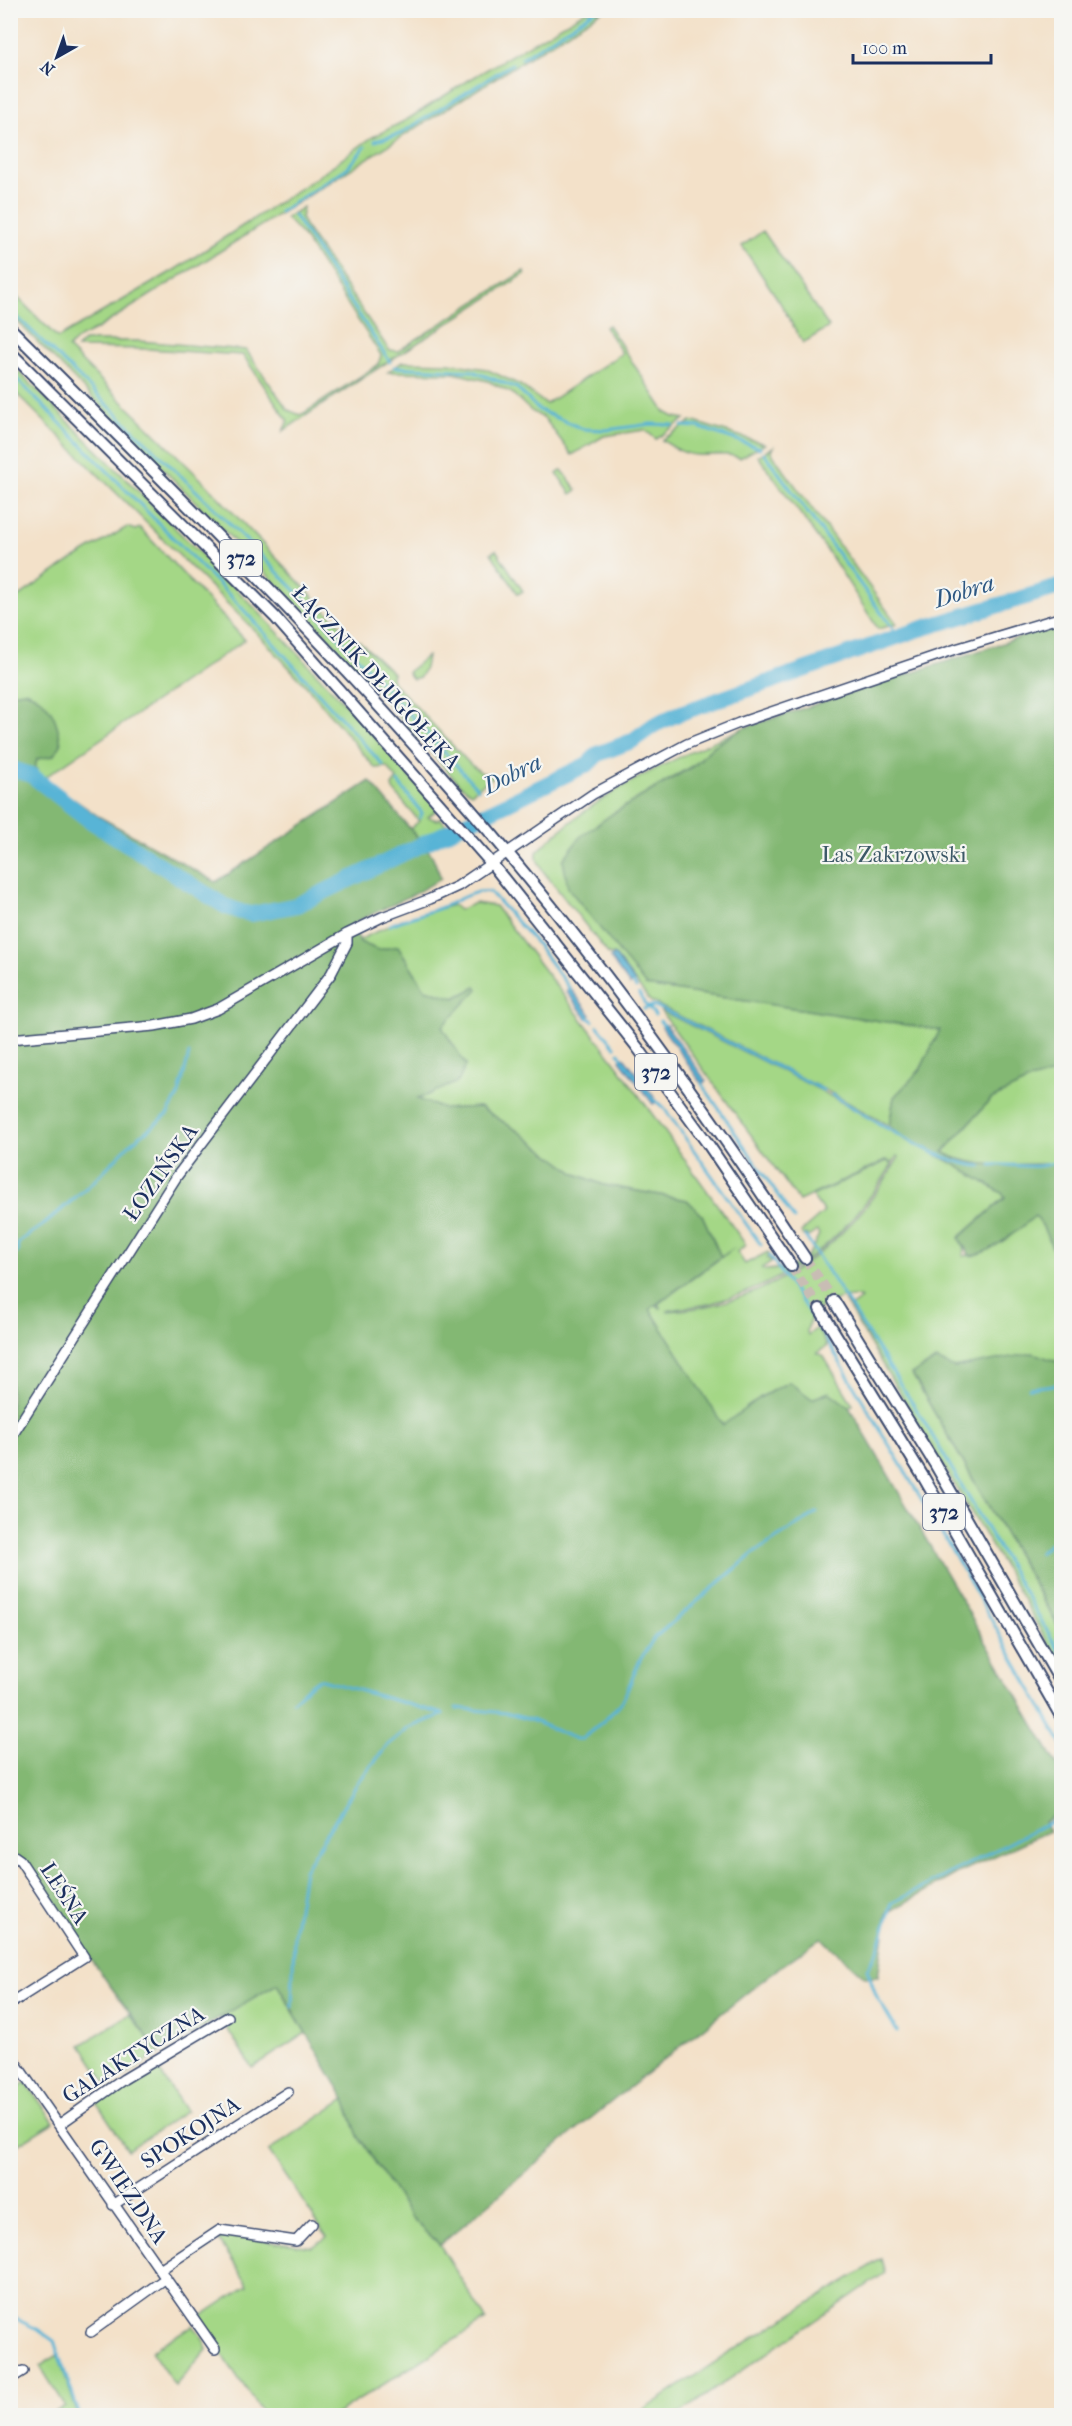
<svg xmlns="http://www.w3.org/2000/svg" width="1072" height="2426" font-family="'IM FELL French Canon',serif">
	<style>
		.green { fill: #a4d786; stroke: #608372; stroke-width: 1.5 }
		.forest { fill: #83b873; stroke: #4f7468; stroke-width: 1.5 }
		.water { fill: #58b4d6; stroke: #3a729a; stroke-width: 1.5 }
		.lines { fill: none; stroke-linecap: round; stroke-linejoin: round }
		.stream { stroke: #58b4d6; stroke-width: 3 }
		.river { stroke: #58b4d6; stroke-width: 16 }
		.major-tunnel { stroke: #c8bdb4; stroke-width: 10; stroke-dasharray: 10 5; stroke-linecap: butt }
		.minor-casing { stroke: #3b4a6e; stroke-width: 12 }
		.major-casing { stroke: #3b4a6e; stroke-width: 14 }
		.minor { stroke: #fff; stroke-width: 9 }
		.major { stroke: #fff; stroke-width: 10 }
		.labels { text-anchor: middle; stroke-width: 4.5; stroke-linejoin: round; paint-order: stroke }
		.shield { fill: #f6f6f2; stroke: #5d6b8a; stroke-width: 1.5 }
		.shield-label { font-size: 21px; font-weight: bold; fill: #1b2f5e }
		.street-label { font-size: 22px; fill: #1b2f5e; stroke: #f6f6f2 }
		.park-label { font-size: 22px; fill: #3d5968; stroke: #f6f6f2 }
		.water-label { font-size: 24px; font-style: italic; fill: #2d5782; stroke: #f6f6f2 }
	</style>
	<rect width="100%" height="100%" fill="#f6f6f2"/>
	<filter id="ink" filterUnits="userSpaceOnUse"><feTurbulence type="fractalNoise" baseFrequency=".0167" numOctaves="2"/><feDisplacementMap in="SourceGraphic" scale="12" xChannelSelector="R" yChannelSelector="G"/><feConvolveMatrix kernelMatrix="1 2 1 2 8 2 1 2 1" color-interpolation-filters="sRGB"/></filter>
	<filter id="wash" filterUnits="userSpaceOnUse"><feTurbulence type="fractalNoise" baseFrequency=".008" numOctaves="4" result="noise"/><feDisplacementMap in="SourceGraphic" scale="24" xChannelSelector="R" yChannelSelector="G"/><feGaussianBlur stdDeviation="1.35" result="paint"/><feColorMatrix in="noise" values="0 0 0 0 0 0 0 0 0 0 0 0 0 0 0 0 0 1.4 0 .05"/><feComposite in="paint" operator="in"/></filter>
	<g filter="url(#wash)">
		<rect width="100%" height="100%" fill="#f3e1c9"/>
		<path class="green" d="M586,11H602L95,330L79,338L68,348L206,484L353,639L360,642L393,673L391,680L470,764L482,773L494,776L471,793L460,785L317,625L11,315V291L58,338L176,269L313,180L371,138L408,119L469,80Z
			M303,207L301,218L308,231L389,350L398,351L524,271L525,274L341,392L283,431L288,421L243,355L147,349L77,348L84,341H139L246,350L288,410L300,415L306,412L378,365L381,355L303,236L286,218Z
			M763,231L829,327L803,343L779,301L742,246Z
			M608,325L665,412L674,417L685,419L656,439L645,430L604,436L572,455L545,419L531,411L512,393L488,381L454,373L388,372L402,362L449,363L486,369L520,385L546,404L622,353L605,327Z
			M10,363L257,610L348,707L438,809L428,817L437,820L440,818L449,828L422,843L410,829L419,821L393,790L392,786L397,779L387,767L375,768L309,689L256,632L11,388Z
			M691,421L765,444L740,458C725,452 712,456 697,455C684,455 673,447 662,440Z
			M773,447L771,451L775,458L897,624L878,629L831,556L758,456Z
			M562,470L577,490L571,494L557,474Z
			M127,527L135,530L140,528L245,640L44,778L35,768L37,759L53,755L25,691L11,693V602L70,561Z
			M496,550L523,591L518,594L491,553Z
			M427,656L425,668L420,677L413,679L408,673L410,670Z
			M743,728L712,747L695,764L612,814L646,986L940,1030L920,1070L894,1097L889,1126L833,1094L650,1001L614,954L609,955L543,871L537,859V852C595,793 669,761 743,728Z
			M475,903L495,906L620,1069L746,1245L737,1252L745,1264L768,1252L770,1255L767,1258L772,1261L762,1268L765,1270C796,1268 807,1265 819,1234L817,1231L808,1237L806,1234L803,1236L801,1232L824,1212L812,1196L887,1161L892,1165C846,1238 796,1281 712,1303C698,1307 680,1307 667,1311C771,1306 849,1245 899,1157L897,1156L892,1164L887,1160L799,1201L660,1010L822,1091L906,1140L947,1160L967,1167L985,1183L1002,1193L1005,1197L959,1238L964,1249L963,1256C990,1254 1016,1233 1035,1215L1042,1225L1061,1267V1359L1058,1363L990,1362L954,1368L936,1360L912,1374L1061,1632V1667L1022,1597L844,1300L850,1307L861,1299L860,1297C836,1296 812,1304 807,1331L808,1335L817,1328L827,1346L817,1353L823,1355L853,1405L849,1407L829,1392L812,1399L789,1382L761,1397L723,1426L650,1309L656,1305L661,1309L658,1304L734,1248L721,1257L702,1215L687,1200L604,1185L576,1174L518,1131L480,1107L444,1109L417,1099L466,1065L441,1027L476,988L455,998L425,989L398,946L378,950L360,942L359,940L400,920L453,905L459,910Z
			M1061,1072V1158L1053,1164C1017,1164 976,1170 943,1153L991,1099L1033,1079Z
			M277,1984L306,2033L252,2068L220,2017Z
			M130,2014L159,2053L108,2086L81,2045Z
			M156,2066L186,2111L128,2150L97,2103Z
			M26,2082L54,2122L11,2149V2091Z
			M345,2099L358,2136L411,2217L440,2245L486,2320L335,2415L265,2416L197,2319L248,2285L217,2237L221,2234L312,2247L327,2237L269,2151Z
			M881,2259L885,2273L677,2415H636L726,2355Z
			M193,2325L203,2339L207,2349L175,2386L151,2351Z
			M58,2355L78,2415H51L65,2406L40,2366Z"/>
		<path class="forest" d="M1061,624V1072L1033,1079L991,1099L943,1152C976,1171 1017,1163 1053,1164L1061,1158V1267L1042,1225L1035,1216C1021,1228 989,1255 970,1256L959,1238L1005,1198L1002,1193L947,1160L906,1140L889,1126L894,1097L920,1070L940,1030L646,986L568,888L563,860L580,837L612,814L695,765L712,747L743,728Z
			M25,691C50,699 58,720 61,745L53,756L37,759L35,768L44,778L98,816L216,882L370,781L432,855L441,878C414,897 382,908 352,924L360,942L378,950L398,946L425,989L455,998L476,987L478,989L442,1027L466,1065L458,1082L418,1099L444,1109L480,1107L518,1131L576,1174L604,1185L687,1200L702,1215L721,1257L650,1309L723,1425L761,1397L789,1382L812,1399L829,1392L849,1407L1061,1771V1811L1044,1822L1049,1831L958,1873L887,1913L878,1977H865L821,1938L768,1976L570,2135L440,2245L411,2217L358,2136L345,2099L277,1984L159,2053L90,1958L50,1898L11,1849L10,693Z
			M1033,1353L1058,1362L1061,1359V1630L912,1374L936,1360L954,1368Z"/>
		<path class="water" d="M614,955L634,981L630,985L610,958Z
			M570,988L591,1015L587,1018L566,991Z
			M666,1025L706,1081L702,1084L662,1027Z
			M624,1057L657,1101L653,1104L620,1060Z"/>
		<g class="lines">
			<path class="stream" d="M522,58L596,10
				M375,141L400,134L512,64
				M280,212L347,168L365,147
				M294,215L390,362
				M10,310L215,509L305,600L478,789
				M394,367L472,371L517,388L539,410L583,429L606,430L651,424L673,425
				M10,372L241,607L383,765
				M682,426L698,427L760,448
				M764,453L899,637
				M398,782L422,813L420,818
				M390,925C406,918 423,914 440,908C456,902 472,889 490,892L536,943L570,989
				M633,983L636,988
				M639,994L647,1007
				M648,1006L655,1015
				M644,1009L652,1006L662,1009L823,1090
				M588,1017L593,1021
				M660,1021L664,1026
				M598,1026L615,1047
				M619,1053L622,1058
				M702,1084L794,1219
				M832,1095C871,1118 938,1164 981,1166
				M656,1101L664,1108L761,1245
				M991,1165C1014,1163 1041,1172 1062,1159
				M805,1236L922,1418L1062,1656
				M10,1256L18,1252L17,1246L21,1240L46,1223L94,1181L131,1143L167,1115L179,1094L189,1054
				M770,1256L819,1327L857,1391L953,1552L1062,1744
				M1029,1388L1062,1384
				M1039,1553L1062,1534
				M293,1701L309,1686L319,1679L443,1714
				M456,1708L505,1713L531,1720L576,1739H582L609,1716L623,1700L640,1660L654,1638L754,1553L817,1512
				M1058,1833L1060,1837
				M292,2007L294,1935L304,1870L359,1781L388,1745L409,1728L443,1714
				M897,2031L876,1995L867,1969L878,1950L892,1903L1062,1816
				M10,2316L37,2329L54,2341L80,2416"/>
			<path class="river" d="M10,768L31,775L89,820L225,906L241,912L252,914L297,905L588,764L598,754L632,741L654,725L678,714L917,630L1062,586"/>
		</g>
	</g>
	<g filter="url(#ink)">
		<g class="lines">
			<path class="major-tunnel" d="M805,1258L834,1301
				M791,1266L820,1309"/>
			<g class="minor-casing">
				<path id="minor" d="M10,1039L154,1026L191,1019L218,1009L347,934L382,917L430,899L458,886L593,794L687,744L739,723L959,648L1062,617
					M10,1439L177,1176L331,974L347,943V934
					M10,1853L20,1860L84,1957L10,2004
					M10,2055L215,2349
					M60,2124L124,2079L228,2017
					M113,2205L288,2092
					M160,2270L220,2230L296,2241L312,2224
					M91,2332L166,2278
					M10,2379L23,2371"/>
			</g>
			<g class="major-casing">
				<path id="major" d="M10,328C190,506 369,684 530,880C629,1000 719,1128 805,1258
					M10,352L275,617L492,864L638,1048L708,1144L791,1266
					M834,1301L935,1464L1062,1684
					M820,1309L924,1478L1062,1718"/>
			</g>
			<use href="#minor" class="minor"/>
			<use href="#major" class="major"/>
		</g>
	</g>
	<g class="labels">
		<g class="shield">
			<rect x="220" y="540" width="42" height="36" rx="4.5"/>
			<rect x="635" y="1054" width="42" height="36" rx="4.5"/>
			<rect x="923" y="1494" width="42" height="36" rx="4.5"/>
		</g>
		<g class="shield-label">
			<text x="241" y="565">372</text>
			<text x="656" y="1079">372</text>
			<text x="944" y="1519">372</text>
		</g>
		<g class="street-label">
			<text transform="translate(377 677) rotate(48)" y="8">ŁĄCZNIK DŁUGOŁĘKA</text>
			<text transform="translate(160 1172) rotate(-55)" y="8">ŁOZIŃSKA</text>
			<text transform="translate(65 1893) rotate(57)" y="8">LEŚNA</text>
			<text transform="translate(133 2054) rotate(-32)" y="8">GALAKTYCZNA</text>
			<text transform="translate(190 2132) rotate(-33)" y="8">SPOKOJNA</text>
			<text transform="translate(129 2191) rotate(56)" y="8">GWIEZDNA</text>
		</g>
		<g class="park-label">
			<text x="894" y="862">Las Zakrzowski</text>
		</g>
		<g class="water-label">
			<text transform="translate(964 591) rotate(-17)" y="8">Dobra</text>
			<text transform="translate(512 774) rotate(-26)" y="8">Dobra</text>
		</g>
	</g>
	<rect width="1072" height="2426" fill="none" stroke="#f6f6f2" stroke-width="36"/>
	<g transform="translate(57 57) rotate(220)" stroke="#f6f6f2" stroke-width="4.5" paint-order="stroke">
	<path d="M0-4.5L10 22L0 15L-10 22Z" fill="#1b2f5e"/>
	<text y="-9" font-size="16" font-weight="bold" text-anchor="middle" fill="#1b2f5e">N</text>
	</g>
	<path d="M853 54v9h138v-9" fill="none" stroke="#1b2f5e" stroke-width="3"/>
	<text x="862" y="54" font-size="18" fill="#1b2f5e" stroke="#f6f6f2" stroke-width="4.5" paint-order="stroke">100 m</text>
</svg>
